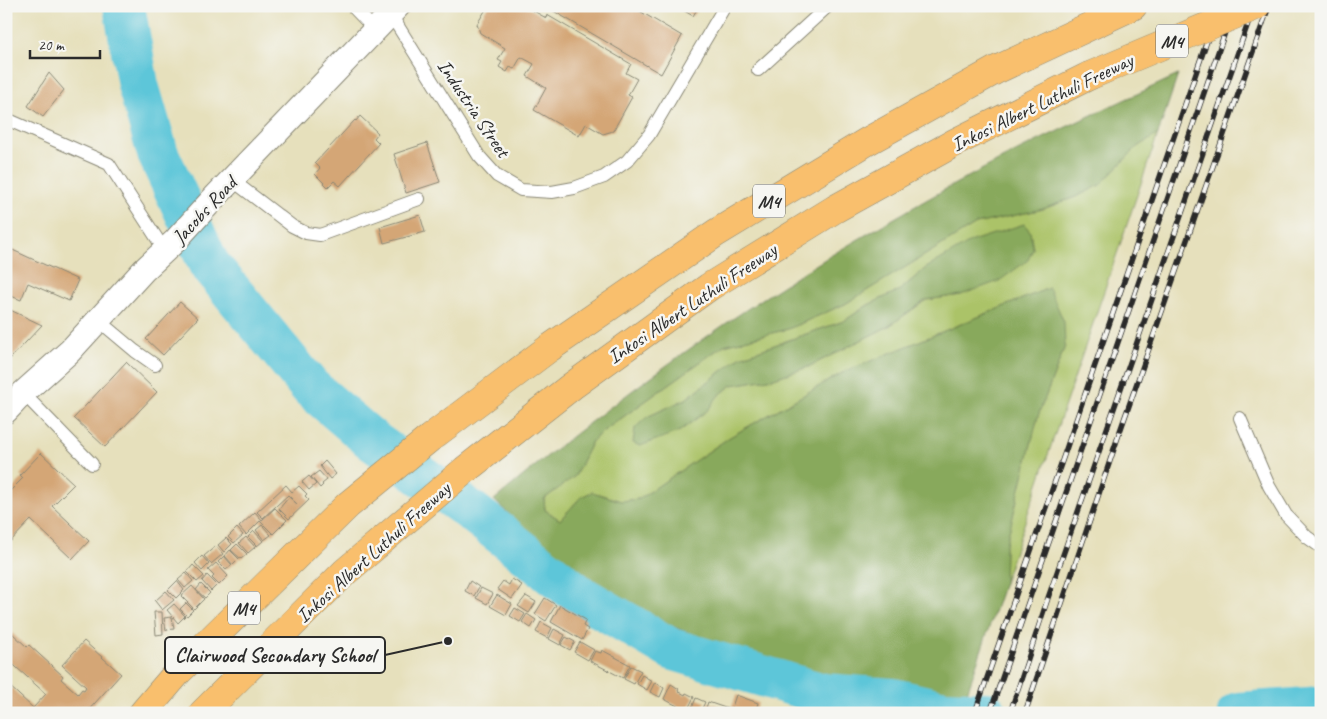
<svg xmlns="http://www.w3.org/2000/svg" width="1327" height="719" font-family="Caveat,sans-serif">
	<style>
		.green { fill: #abc368; stroke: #6b774a; fill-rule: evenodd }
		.forest { fill: #88a95c; stroke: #5a6a44 }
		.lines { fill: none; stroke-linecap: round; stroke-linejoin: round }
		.river { stroke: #5dc6d9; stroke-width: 42 }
		.building { fill: #d4a676 }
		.service-casing { stroke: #888674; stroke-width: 14 }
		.minor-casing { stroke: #888674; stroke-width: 26 }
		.motorway-casing { stroke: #888674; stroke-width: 29 }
		.service { stroke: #fff; stroke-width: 12 }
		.minor { stroke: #fff; stroke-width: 24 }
		.motorway { stroke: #f9bf6d; stroke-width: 28 }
		.rail-casing { stroke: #2b2b2b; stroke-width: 5.5 }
		.rail { stroke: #f6f6f2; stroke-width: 4; stroke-dasharray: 11; stroke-linecap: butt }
		.motorway-bridge-casing { stroke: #888674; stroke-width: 29; stroke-linecap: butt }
		.motorway-bridge { stroke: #f9bf6d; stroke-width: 28 }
		.labels { text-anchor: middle; stroke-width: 5; stroke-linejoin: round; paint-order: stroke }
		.shield { fill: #f6f6f2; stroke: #686867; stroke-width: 1 }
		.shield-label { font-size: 19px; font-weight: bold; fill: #2b2b2b }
		.street-label { font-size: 20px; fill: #2b2b2b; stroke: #f6f6f2 }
		.leader { fill: none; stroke: #2b2b2b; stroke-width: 2 }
		.callout-dot { fill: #2b2b2b; stroke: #f6f6f2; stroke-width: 2 }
		.callout { fill: #f6f6f2; stroke: #2b2b2b; stroke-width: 2 }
		.callout-label { font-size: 21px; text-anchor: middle; font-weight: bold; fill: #2b2b2b }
	</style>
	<rect width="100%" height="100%" fill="#f6f6f2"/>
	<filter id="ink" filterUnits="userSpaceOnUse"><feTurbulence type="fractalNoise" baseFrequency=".02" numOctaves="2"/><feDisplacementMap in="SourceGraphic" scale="10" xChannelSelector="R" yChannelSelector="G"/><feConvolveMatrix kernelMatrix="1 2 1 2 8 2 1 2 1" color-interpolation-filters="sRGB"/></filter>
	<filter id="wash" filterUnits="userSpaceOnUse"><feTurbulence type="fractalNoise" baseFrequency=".0096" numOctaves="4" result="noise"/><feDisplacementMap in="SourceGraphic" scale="20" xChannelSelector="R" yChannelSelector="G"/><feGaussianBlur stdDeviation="1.12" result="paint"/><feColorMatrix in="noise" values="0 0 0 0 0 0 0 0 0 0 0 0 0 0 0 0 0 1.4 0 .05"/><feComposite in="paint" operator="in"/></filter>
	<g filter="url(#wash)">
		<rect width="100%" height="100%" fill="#e6e0bc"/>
		<path class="green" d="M1158,134L1004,583L1005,548L1038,416L1065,346L1049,288L844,372L730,437L639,499L621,501L592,492L581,497L560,520L545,510L544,499L575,476L592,441L602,432L724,345L788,329L845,304L976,224L1043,209L1078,196L1100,185L1135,149ZM1030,231L1033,249L961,295L926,300L889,326L808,367L773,378L732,385L718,396L647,417L686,399L740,357L844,321L868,305L900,290L926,268Z"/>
		<path class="forest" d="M1178,75L1158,134L1135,149L1100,185L1078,196L1043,209L976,224L845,304L788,329L724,345L602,432L592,441L575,476L544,499L545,510L560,520L581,497L592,492L621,501L639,499L730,437L844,372L1049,288L1064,322L1065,346L1038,416L1005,548L1004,583L965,699L869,685L731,649L660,622L594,587L542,546L494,500C522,477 550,453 579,431C658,370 740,311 825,259C882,225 940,191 998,161C1057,130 1118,103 1178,75Z
			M1024,224L1030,231L1033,249L1028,260L999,281L961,295L926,300L889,326L808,367L774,378L732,385L718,396L708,410L680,431L640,446L633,443L635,428L647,417L686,399L740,357L844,321L868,305L900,290L926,268L972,241Z"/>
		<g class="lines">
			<path class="river" d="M124,6L138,85L158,154L209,264L311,388L373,441L471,511L579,595L671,649L823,694L893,699L944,711L987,713
				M1238,713L1321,707"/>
		</g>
		<g id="blocks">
			<path class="building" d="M488,6H525L546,18L547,15L631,64L626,73L637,79L628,95L632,97L613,131L603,134L586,124L579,136L534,110L546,88L527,76L534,64L521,57L514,69L510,67L507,72L499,67L502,62L498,60L505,48L480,33L477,24Z
				M545,6H631L682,36L661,74Z
				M676,6H699L693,16Z
				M49,73L64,90L43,117L28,106Z
				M360,116L378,133L374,138L379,143L340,186L334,181L328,187L315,174L320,168L315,163L355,120L356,121Z
				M427,143L440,182L406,193L394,154Z
				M420,215L425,232L384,243L380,227Z
				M6,247L78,280L69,301L28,283L21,300L6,294Z
				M180,302L198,318L163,355L146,339Z
				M6,308L42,325L10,359L6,361Z
				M126,362L157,392L105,447L74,418Z
				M41,453L74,484L52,506L89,541L72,559L31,520L6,546V495L23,478L20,475Z
				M325,461L336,474L330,479L320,466Z
				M319,471L327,480L322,484L323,485L320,488L311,477Z
				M309,476L316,484L309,490L302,482Z
				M286,485L292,492L299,486L307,494L305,496L309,500L289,519L279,509L289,497L297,504L288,495L263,518L257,512Z
				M275,508L287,520L273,534L260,521L246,535L239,527L255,512L262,520Z
				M262,525L271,535L264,540L256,530Z
				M237,528L243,535L234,543L228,537Z
				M254,531L263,541L257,546L248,537Z
				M246,537L255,547L248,553L239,543Z
				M226,538L232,544L224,552L218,545Z
				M237,544L247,554L241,559L231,550Z
				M216,546L223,554L211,564L204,556Z
				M230,550L239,559L233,565L225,556Z
				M202,556L209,564L202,571L195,563Z
				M224,556L232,565L226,570L218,562Z
				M216,563L228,576L219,585L212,578L214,576L208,570Z
				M193,565L204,576L197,582L187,572Z
				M186,573L193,581L185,588L178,580Z
				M207,575L217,585L211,591L202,581Z
				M512,579L522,585L512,599L497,589L503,581L509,585Z
				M177,581L184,590L176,598L168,590Z
				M470,581L479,587L474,596L465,591Z
				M201,584L210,593L205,598L196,590Z
				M192,586L204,599L194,609L181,596Z
				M481,588L493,594L487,604L476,598Z
				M166,591L174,600L162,610L155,601Z
				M497,595L512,604L506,615L490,606Z
				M526,596L536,602L529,613L518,606Z
				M545,598L556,605L546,621L535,614Z
				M186,603L193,610L187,616L180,609Z
				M174,604L185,616L178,623L167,610Z
				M560,605L586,620L583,626L588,629L582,640L551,622Z
				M515,608L525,614L520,622L510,616Z
				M154,612H162L163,634L156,635Z
				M527,614L536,620L531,628L522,622Z
				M172,617L174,629L166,630L164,618Z
				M541,622L552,628L547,638L536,632Z
				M554,629L565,635L560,645L549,639Z
				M12,633L27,647L29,645L63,676L61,679L78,694L82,689L84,690L86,687L62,665L84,641L121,674L86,713H6V683L33,708L46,694L6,658V638L7,639Z
				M566,637L575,642L570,650L561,645Z
				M580,642L594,650L588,660L574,652Z
				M602,650L630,665L623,678L590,661L595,651L601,653Z
				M631,666L641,671L634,684L624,679Z
				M642,675L652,681L647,690L637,684Z
				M655,682L664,688L660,697L650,692Z
				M671,684L679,689L678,691L685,695L686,693L694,697L687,711L664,699Z
				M736,695L758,703L755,713H706L705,711L708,702L731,710Z
				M696,698L705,702L700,713H690Z"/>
		</g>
	</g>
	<g filter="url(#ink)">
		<use href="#blocks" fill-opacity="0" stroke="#888674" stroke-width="1"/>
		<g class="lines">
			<g class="service-casing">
				<path id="service" d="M352,6L376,31
					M391,15L479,156L497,176L521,190L552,192L574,188L604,177L627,161L649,135L725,6
					M758,70L828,6
					M11,121L109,164L165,251
					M232,180L292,226L306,233L320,235L419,199
					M98,320L135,351L155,365
					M23,393L92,464
					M1240,418L1269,486L1286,515L1307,537L1321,547"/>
			</g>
			<g class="minor-casing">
				<path id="minor" d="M6,411L23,393L70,351L144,270L175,241L214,198L398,6"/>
			</g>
			<g class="motorway-casing">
				<path id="motorway" d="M143,713L178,672L348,505L430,438L548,349L716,233L868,141L996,70L1133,6
					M203,713L345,572L465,470L572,386L709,287L835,209L956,142L1089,76"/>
			</g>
			<use href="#service" class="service"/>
			<use href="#minor" class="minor"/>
			<use href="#motorway" class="motorway"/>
			<g class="rail-casing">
				<path id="rail" d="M975,713L1219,6
					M990,713L1234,6
					M1010,713L1048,598L1254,6
					M1025,713L1118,437L1269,6"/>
			</g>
			<use href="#rail" class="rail"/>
			<g class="motorway-bridge-casing">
				<path id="motorway-bridge" d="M1089,76L1256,6"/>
			</g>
			<use href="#motorway-bridge" class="motorway-bridge"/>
		</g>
	</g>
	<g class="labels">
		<g class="shield">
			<rect x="1156" y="24.5" width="32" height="33" rx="4"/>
			<rect x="753" y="184.5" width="32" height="33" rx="4"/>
			<rect x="228" y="591.5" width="32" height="33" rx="4"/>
		</g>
		<g class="shield-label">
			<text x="1172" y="48">M4</text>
			<text x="769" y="208">M4</text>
			<text x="244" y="615">M4</text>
		</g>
		<g class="street-label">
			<text transform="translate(1042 102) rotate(-26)" y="7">Inkosi Albert Luthuli Freeway</text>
			<text transform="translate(474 108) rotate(56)" y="7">Industria Street</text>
			<text transform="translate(204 210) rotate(-47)" y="7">Jacobs Road</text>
			<text transform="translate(692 303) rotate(-34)" y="7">Inkosi Albert Luthuli Freeway</text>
			<text transform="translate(373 552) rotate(-42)" y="7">Inkosi Albert Luthuli Freeway</text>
		</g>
	</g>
	<path class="leader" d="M448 641L385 655"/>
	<circle class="callout-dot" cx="448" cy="641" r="5"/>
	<rect class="callout" x="165" y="637" width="220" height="36" rx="5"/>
	<g class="callout-label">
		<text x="275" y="662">Clairwood Secondary School</text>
	</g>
	<rect width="1327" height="719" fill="none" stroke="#f6f6f2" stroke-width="25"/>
	<path d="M30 50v8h70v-8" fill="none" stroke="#2b2b2b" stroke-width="2.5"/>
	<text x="38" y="50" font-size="15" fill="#2b2b2b" stroke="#f6f6f2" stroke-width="4" paint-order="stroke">20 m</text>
</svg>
